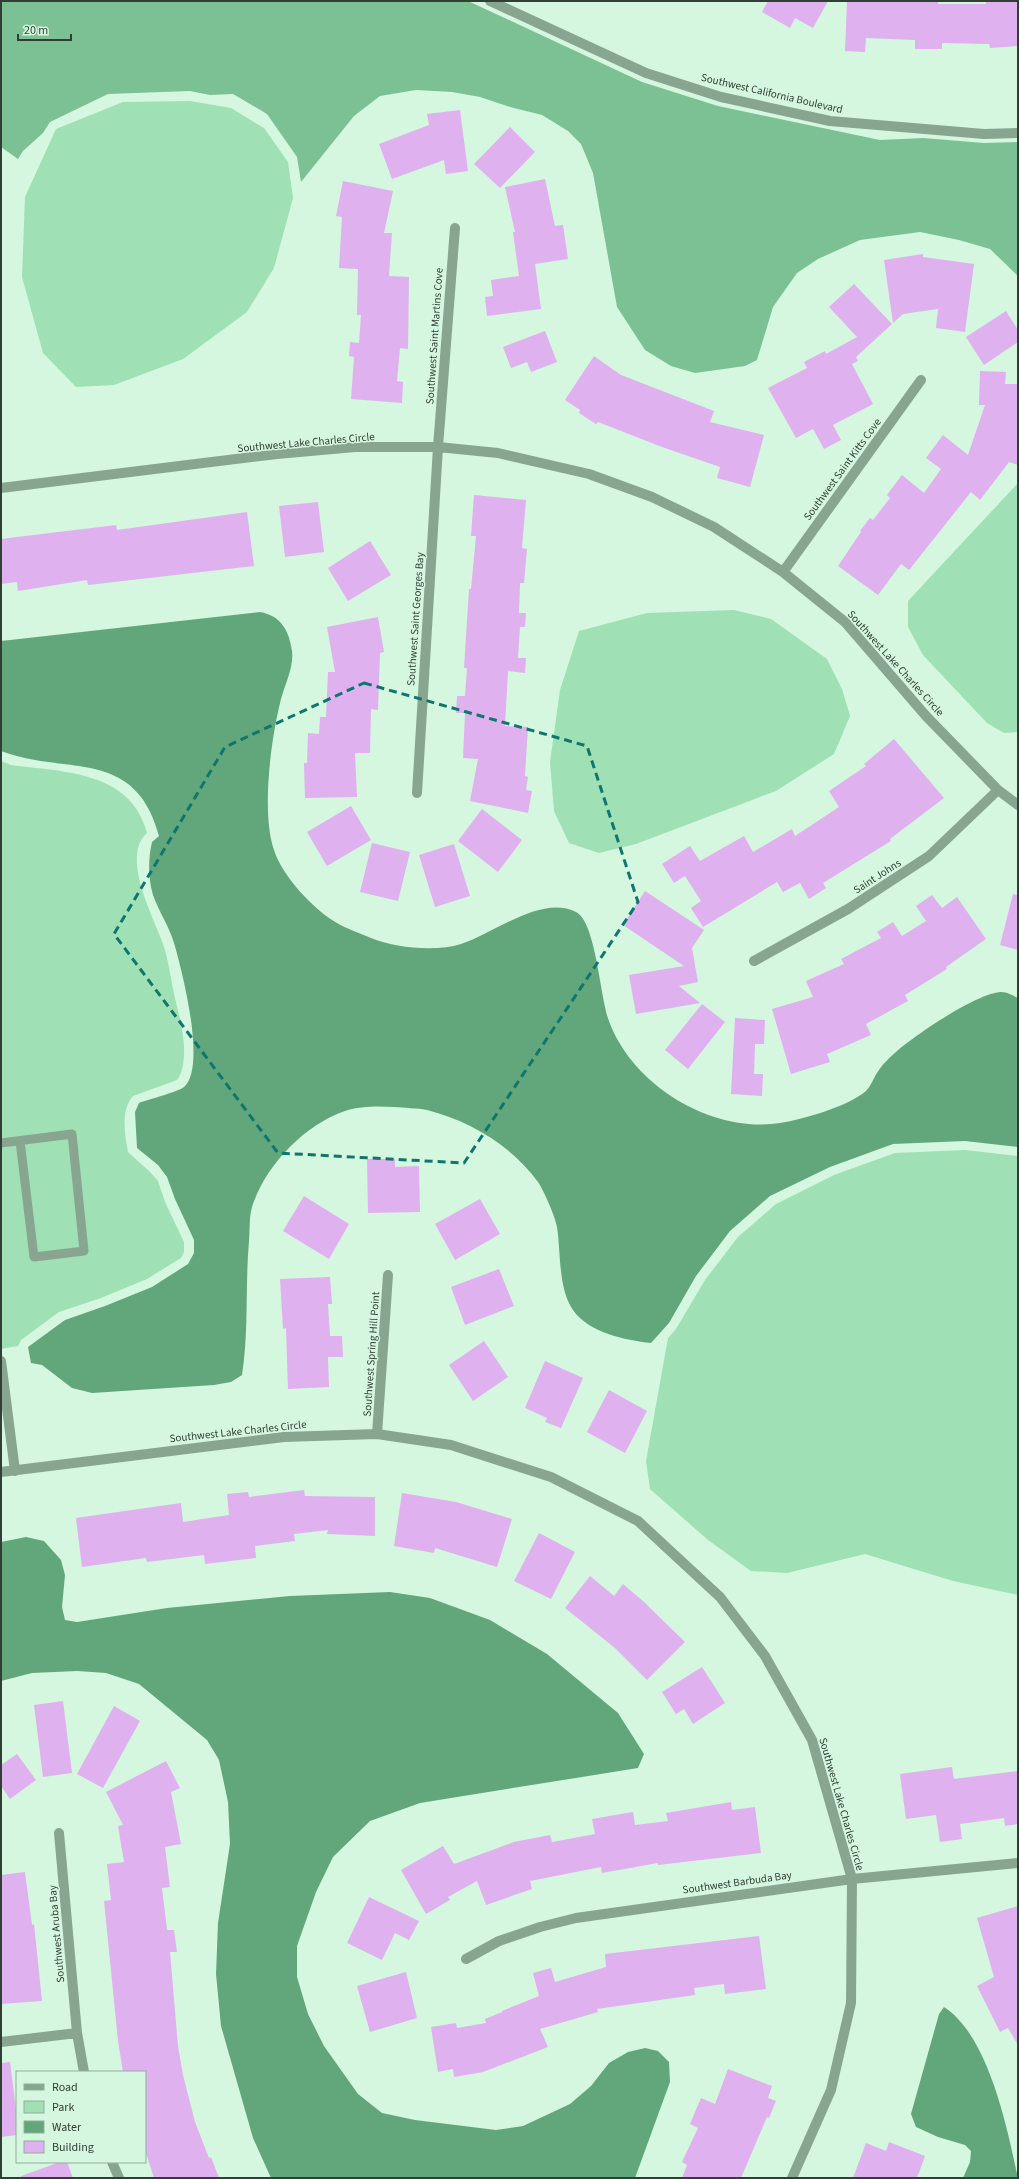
<svg xmlns="http://www.w3.org/2000/svg" width="1019" height="2179" font-family="'Source Sans 3',sans-serif">
	<style>
		.green { fill: #9fe0b4 }
		.forest { fill: #7cc194 }
		.water { fill: #62a77b }
		.building { fill: #dfb1ee }
		.lines { fill: none; stroke-linecap: round; stroke-linejoin: round }
		.service { stroke: #88a590; stroke-width: 9 }
		.minor { stroke: #88a590; stroke-width: 10 }
		.tertiary { stroke: #88a590; stroke-width: 10 }
		.marked { fill: none; stroke: #0f766e; stroke-width: 3; stroke-dasharray: 8 5; stroke-linejoin: round }
		.labels { text-anchor: middle; stroke-width: 3; stroke-linejoin: round; paint-order: stroke }
		.street-label { font-size: 11px; fill: #303e34; stroke: #d5f7df }
	</style>
	<rect width="100%" height="100%" fill="#d5f7df"/>
	<path class="green" d="M190,101L231,108L264,128L288,162L293,198L274,268L247,312L183,359L114,385L76,387L43,353L22,277L25,197L56,129L123,102Z
		M1018,483V732L1004,733L987,723L923,655L908,627V601Z
		M734,610L771,619L827,659L842,689L850,716L834,754L776,791L636,844L599,853L569,843L554,811L550,762L560,690L579,631L647,613Z
		M1,761L11,765C64,772 131,771 147,833C120,857 154,918 163,944C168,958 170,974 173,989C176,1004 181,1020 183,1036C185,1049 185,1070 177,1080L133,1096C120,1111 125,1135 128,1152L150,1172L158,1181L165,1202L184,1242V1252L181,1258L147,1279L101,1298L59,1312L21,1340L18,1346L1,1349Z
		M965,1150L1018,1156V1595L953,1581L865,1554L787,1573L751,1571L708,1540L650,1489L646,1461L668,1338L676,1329L705,1280L738,1237L776,1204L834,1175L895,1153Z"/>
	<path class="forest" d="M1,1H468L642,82L718,106L880,140L923,138L984,143L1018,142V276L990,249L959,240L920,232L860,240L818,259L797,273L773,307L757,360L745,366L695,373L671,366L645,350L617,307L593,173L581,144L568,131L542,115L510,107L480,97L452,92L416,90L380,96L354,116L301,182L297,157L267,114L233,94L210,95L190,91L108,94L50,122L43,133L23,151L18,159L1,147Z"/>
	<path class="water" d="M260,612C281,616 289,630 292,651C294,667 285,684 281,699C271,738 261,812 274,850C282,876 314,910 337,923C347,929 360,933 371,938C395,948 436,952 461,944C493,934 542,894 576,912C596,922 600,997 609,1021C632,1085 712,1134 780,1123C804,1119 847,1107 866,1091C872,1085 874,1076 879,1070C883,1064 890,1057 896,1052C915,1035 977,993 1001,992C1007,992 1012,995 1018,998V1147L965,1141L893,1144L830,1167L770,1196L730,1231L696,1276L669,1323L651,1343C625,1340 589,1333 573,1310C558,1288 561,1253 557,1227C555,1216 544,1191 538,1182C512,1146 470,1121 427,1110C417,1108 404,1108 394,1107C379,1106 360,1106 345,1111C304,1125 265,1166 252,1207C249,1217 250,1230 249,1241C245,1286 249,1331 242,1375L231,1382L214,1385L92,1393L72,1388L42,1365L31,1363L28,1347L65,1320L105,1306L152,1287L188,1264L194,1253V1240L175,1199L167,1177L158,1165L137,1148L135,1112L139,1103C147,1100 180,1091 184,1087C207,1067 182,970 174,943C169,926 159,912 153,895C148,878 148,859 152,842L159,836C135,746 65,776 1,751V641Z
		M26,1537L44,1541L61,1560L65,1575L62,1607L65,1620L77,1622L167,1608L290,1596L390,1592L430,1598L490,1620L547,1654L618,1713L644,1754L638,1768L420,1803L370,1821L333,1857L316,1892L297,1946V1977L308,2014L324,2046L358,2094L382,2113L415,2120L496,2130L523,2126L570,2104L591,2086L609,2063L628,2052L645,2048L658,2051L669,2062L670,2082L635,2178H271L253,2138L221,2026L216,1974L218,1923L230,1844L228,1802L219,1760L207,1740L139,1684L106,1673L77,1671L32,1673L1,1681V1542Z
		M944,2007C989,2036 1007,2128 1018,2178H963L970,2162L971,2151L965,2145L938,2137L916,2127L911,2114L939,2014Z"/>
	<path class="building" d="M768,1H828L813,28L795,18L790,28L762,12Z
		M847,1H938V4H986V1H1018V46L990,48L989,44L942,43V49H915V40L866,38L865,52L845,51Z
		M460,110L468,171L446,174L444,160L392,179L379,144L429,125L427,114Z
		M510,127L535,152L500,188L474,164Z
		M545,179L555,226L563,225L568,259L535,264L541,309L487,316L485,297L493,296L491,280L519,276L513,232H515L505,187Z
		M343,181L393,191L384,233H392L389,276L409,277L408,349L400,348L397,381L403,382L402,403L351,399L354,357L349,356L350,342L359,343L361,315H357L358,269L339,268L342,217L336,216Z
		M923,254V257L974,264L965,332L936,328L938,309L903,314L893,323L884,260Z
		M854,284L892,324L856,357L858,361L852,364L873,404L833,425L841,440L824,449L813,429L796,438L768,388L807,368L804,362L825,351L826,354L857,337L829,307Z
		M1006,311L1018,330V342L984,365L966,337Z
		M545,331L557,362L531,372L527,362L511,368L503,347Z
		M594,356L621,375L714,411L710,422L764,435L750,487L717,478L720,467L662,447L598,422L596,424L579,413L580,410L565,400Z
		M980,371L1006,372L1005,384H1018V465L1009,462L980,500L971,492L909,570L901,564L878,595L838,566L861,532L860,531L870,518L873,520L890,498L887,495L902,475L924,493L941,469L926,458L943,435L968,455L985,405H979Z
		M474,495L526,500L522,548L527,549L524,583H520L519,613H526L525,627H520L518,658H526L525,673L508,671L505,726L528,727L525,776L528,777L526,790L532,791L528,813L470,801L478,759L463,758L465,713H456L457,696H465L467,668H464L469,589H471L476,536H471Z
		M318,502L324,552L285,557L279,506Z
		M247,512L254,566L88,585L87,580L18,591L17,582L1,584V539L116,525L117,530Z
		M370,541L391,575L348,601L328,568Z
		M378,617L384,652L380,653L378,710L371,709L370,753H355L357,797L305,798L304,763H307L308,733L319,734L320,717H326L328,672H335L327,627Z
		M894,739L944,798L890,839L891,841L823,883L826,888L809,899L800,883L783,892L777,882L703,927L691,908L701,901L685,876L674,883L662,864L690,846L700,861L744,836L753,852L792,829L795,836L839,807L829,791L866,766L864,764Z
		M351,806L371,840L327,866L307,832Z
		M482,809L522,840L498,872L458,841Z
		M372,843L410,852L398,901L360,892Z
		M454,844L470,896L435,907L419,855Z
		M645,891L704,930L692,948L698,982L679,986L700,1003L636,1014L629,975L684,966L623,925Z
		M1013,894L1018,895V950L1000,945Z
		M932,895L942,908L957,897L986,939L946,967L947,969L905,995L908,1001L866,1024L871,1035L827,1054L830,1062L791,1074L772,1009L813,997L806,981L844,964L841,959L881,938L877,932L893,922L902,936L926,921L916,906Z
		M702,1004L725,1022L688,1069L665,1050Z
		M735,1018L765,1020L764,1044H755L754,1074H763L762,1096L731,1094Z
		M367,1159H395V1167L419,1166L420,1212L368,1213Z
		M304,1196L349,1224L329,1259L283,1231Z
		M480,1199L500,1234L455,1260L435,1224Z
		M499,1269L514,1306L465,1325L451,1287Z
		M330,1277L332,1304H328L330,1336H342L343,1357H328L329,1387L288,1389L286,1328L283,1329L280,1279Z
		M484,1341L508,1377L473,1401L449,1365Z
		M545,1361L583,1378L561,1428L545,1422L547,1418L525,1408Z
		M609,1390L647,1411L625,1453L587,1432Z
		M304,1490L305,1496L375,1497V1536L327,1534L328,1530L294,1534L295,1541L255,1546L256,1558L205,1564L204,1555L147,1562L146,1558L82,1567L76,1518L181,1503L183,1522L229,1515L227,1494L248,1492L249,1497Z
		M402,1493L456,1502L512,1519L497,1567L435,1548L434,1553L394,1546Z
		M539,1533L575,1552L551,1599L514,1581Z
		M590,1576L614,1596L623,1584L644,1602L685,1642L647,1680L615,1648L565,1608Z
		M702,1667L725,1703L693,1724L684,1709L676,1714L662,1692Z
		M63,1701L72,1773L43,1777L34,1705Z
		M114,1706L140,1721L103,1788L77,1774Z
		M17,1754L36,1780L10,1799L1,1786V1765Z
		M166,1761L180,1788L171,1792L181,1844L165,1847L170,1887L162,1888L167,1930H174L177,1952H170L178,2046L183,2075L195,2122L209,2158L211,2157L219,2178H154L145,2150V2072H123L118,2041L104,1901L111,1900L107,1864L124,1862L118,1826L123,1825L106,1792Z
		M952,1767L954,1779L1018,1771V1824L1005,1826L1004,1818L960,1824L962,1839L940,1842L936,1815L906,1819L900,1774Z
		M731,1802L732,1810L755,1807L761,1853L658,1865V1863L602,1873L601,1867L530,1881L532,1889L486,1905L477,1881L448,1897L450,1900L426,1914L401,1870L443,1846L454,1864L514,1842L550,1835L552,1842L595,1834L592,1819L633,1812L635,1825L668,1821L666,1813Z
		M25,1872L32,1925L34,1924L42,2001L1,2004V1875Z
		M369,1897L419,1921L409,1940L395,1933L382,1960L347,1943Z
		M1018,1906V2045L1008,2028L1000,2032L977,1986L994,1977L977,1918Z
		M759,1936L766,1989L725,1994L724,1984L694,1988L695,1995L597,2009L598,2012L540,2029L548,2047L483,2072L454,2077L453,2069L438,2072L431,2027L456,2023L457,2028L486,2023L485,2019L502,2012V2011L539,1996L533,1973L551,1968L555,1982L606,1967L605,1954Z
		M406,1972L417,2018L370,2032L357,1986Z
		M10,2062L17,2117V2135L1,2137V2063Z
		M728,2069L772,2086L768,2098L776,2101L769,2118L767,2117L741,2178H682L687,2165L682,2162L698,2128L690,2124L701,2098L715,2104Z
		M889,2142L925,2156L917,2178H853L866,2143L886,2151Z
		M60,2162H67L73,2178H21V2176Z"/>
	<g class="lines">
		<path class="service" d="M1,1143L72,1134L84,1251L34,1257L20,1141"/>
		<path class="minor" d="M1,488L277,454L355,447H438L498,453L589,474L652,497L714,527L783,572L845,622L926,716L998,790L1018,805
			M783,572L921,380
			M417,793L438,447L455,228
			M754,961L848,909L929,856L998,790
			M1,1361L15,1471
			M377,1434L388,1275
			M1,1472L284,1437L377,1434L451,1445L551,1477L638,1521L720,1597L765,1656L812,1740L852,1879L851,2003L831,2090L792,2178
			M59,1833L77,2033L84,2072
			M466,1959L499,1941L540,1927L576,1918L852,1879L1018,1863
			M1,2042L77,2033
			M112,2162L119,2178"/>
		<path class="tertiary" d="M490,1L646,73L721,97L830,121L984,134L1018,133"/>
	</g>
	<path class="marked" d="M364,683L587,746L638,902L464,1163L278,1153L114,934L225,747Z"/>
	<g class="labels">
		<g class="street-label">
			<text transform="translate(772 93) rotate(13)" y="4">Southwest California Boulevard</text>
			<text transform="translate(434 336) rotate(-86)" y="4">Southwest Saint Martins Cove</text>
			<text transform="translate(306 442) rotate(-5)" y="4">Southwest Lake Charles Circle</text>
			<text transform="translate(842 469) rotate(-54)" y="4">Southwest Saint Kitts Cove</text>
			<text transform="translate(415 619) rotate(-86)" y="4">Southwest Saint Georges Bay</text>
			<text transform="translate(896 663) rotate(48)" y="4">Southwest Lake Charles Circle</text>
			<text transform="translate(877 876) rotate(-33)" y="4">Saint Johns</text>
			<text transform="translate(371 1354) rotate(-86)" y="4">Southwest Spring Hill Point</text>
			<text transform="translate(238 1431) rotate(-6)" y="4">Southwest Lake Charles Circle</text>
			<text transform="translate(842 1804) rotate(74)" y="4">Southwest Lake Charles Circle</text>
			<text transform="translate(737 1882) rotate(-8)" y="4">Southwest Barbuda Bay</text>
			<text transform="translate(56 1934) rotate(-95)" y="4">Southwest Aruba Bay</text>
		</g>
	</g>
	<rect width="1019" height="2179" fill="none" stroke="#303e34" stroke-width="4"/>
	<rect x="16" y="2071" width="130" height="92" fill="#d5f7df" stroke="#93ad9b"/>
	<rect x="24" y="2084" width="20" height="6" fill="#88a590" stroke="#93ad9b"/>
	<text x="52" y="2091" font-size="12" fill="#303e34">Road</text>
	<rect x="24" y="2101" width="20" height="12" fill="#9fe0b4" stroke="#93ad9b"/>
	<text x="52" y="2111" font-size="12" fill="#303e34">Park</text>
	<rect x="24" y="2121" width="20" height="12" fill="#62a77b" stroke="#93ad9b"/>
	<text x="52" y="2131" font-size="12" fill="#303e34">Water</text>
	<rect x="24" y="2141" width="20" height="12" fill="#dfb1ee" stroke="#93ad9b"/>
	<text x="52" y="2151" font-size="12" fill="#303e34">Building</text>
	<path d="M18 34v6h53v-6" fill="none" stroke="#303e34" stroke-width="2"/>
	<text x="24" y="34" font-size="12" fill="#303e34" stroke="#d5f7df" stroke-width="3" paint-order="stroke">20 m</text>
</svg>
